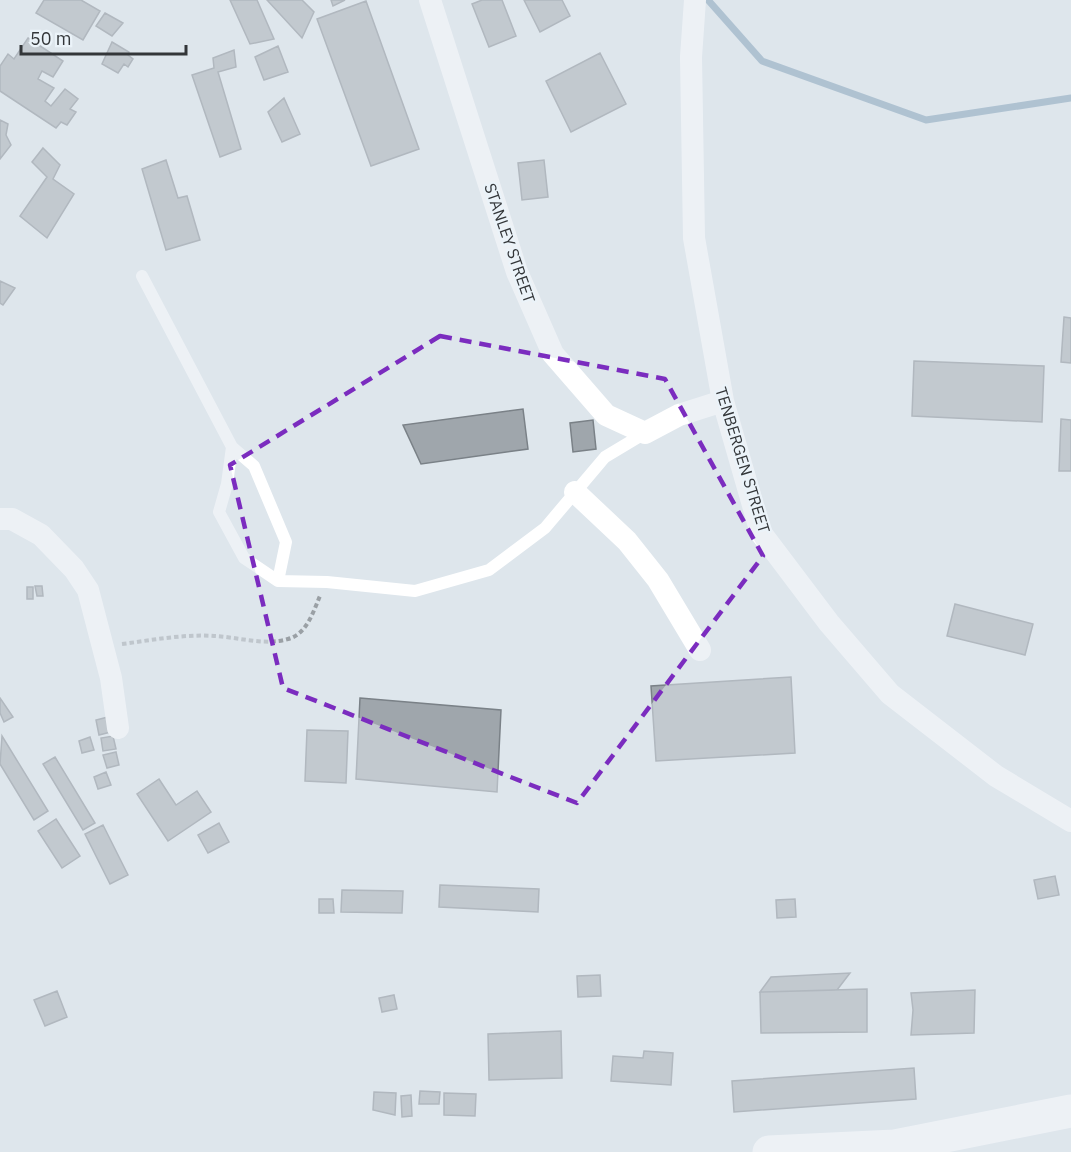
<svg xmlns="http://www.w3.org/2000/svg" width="1071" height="1152" font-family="'IBM Plex Sans',sans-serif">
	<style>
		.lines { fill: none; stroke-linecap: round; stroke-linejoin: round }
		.stream { stroke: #7698b0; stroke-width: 7 }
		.building { fill: #9fa6ac; stroke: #7a8187; stroke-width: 1.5 }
		.path { stroke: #9aa0a5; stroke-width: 4; stroke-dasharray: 4.5 3; stroke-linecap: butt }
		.service { stroke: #fff; stroke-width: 12 }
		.minor { stroke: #fff; stroke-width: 22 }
		.secondary { stroke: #fff; stroke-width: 33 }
		.marked { fill: none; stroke: #7b2cbf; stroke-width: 4.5; stroke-dasharray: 12 8; stroke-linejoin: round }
		.labels { text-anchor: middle; stroke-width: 4.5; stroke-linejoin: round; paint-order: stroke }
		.street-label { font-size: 16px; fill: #333639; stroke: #ebf3f9 }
	</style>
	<rect width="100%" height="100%" fill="#dee6ec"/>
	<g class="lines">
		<path class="stream" d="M708,0L762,61L926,120L1071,98"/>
	</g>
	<path class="building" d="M44,0H81L100,11L83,40L36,13Z
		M230,0H257L274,39L250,44Z
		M267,0H302L314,12L302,38Z
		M331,0H345L333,6Z
		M482,0H502L516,36L489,47L472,4Z
		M524,0H562L570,16L540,32Z
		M366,1L419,149L371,166L317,19Z
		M105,13L123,23L112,36L96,26Z
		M28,38L63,61L53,77L42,71L38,79L54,88L45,101L51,106L65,89L78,99L70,109L76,112L67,125L61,122L56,128L0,91V66L8,54L14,59Z
		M112,42L129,52L128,55L133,59L128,67L124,64L118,73L102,64Z
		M278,46L288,72L264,80L255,57Z
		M234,50L236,67L218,72L241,149L220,157L192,75L214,68L213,58Z
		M600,53L626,104L571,132L546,81Z
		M284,98L300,134L282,142L268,112Z
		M0,120L8,124L6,135L11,145L0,159Z
		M43,148L60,165L53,179L74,194L47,238L20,216L47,177L32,162Z
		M166,160L178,198L187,196L200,240L166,250L142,169Z
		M544,160L548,197L522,200L518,163Z
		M0,281L15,288L3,305L0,303Z
		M1064,317L1071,318V363L1061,362Z
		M914,361L1044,366L1042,422L912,416Z
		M523,409L528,449L421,464L403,425Z
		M1061,419L1071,420V471H1059Z
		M593,420L596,449L573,452L570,423Z
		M35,586H42L43,596H37Z
		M27,587H33V599H27Z
		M955,604L1033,624L1025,655L947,636Z
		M791,677L795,753L656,761L651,686Z
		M0,698L13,717L4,722L0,713Z
		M360,698L501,710L497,792L356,779Z
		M108,717L111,732L99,735L96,720Z
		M307,730L348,731L346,783L305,781Z
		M2,736L48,811L34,820L0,764Z
		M113,736L116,749L103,751L101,738Z
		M90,737L94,750L82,753L79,741Z
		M116,752L119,765L107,768L103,755Z
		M55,757L95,823L83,830L43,764Z
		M106,772L111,785L98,789L94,777Z
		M159,779L176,805L197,791L211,812L168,841L137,794Z
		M56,819L80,856L62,868L38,831Z
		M219,823L229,842L208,853L198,835Z
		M103,825L128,875L110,884L85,834Z
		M1055,876L1059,895L1038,899L1034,880Z
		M440,885L539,889L538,912L439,907Z
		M342,890L403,891L402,913L341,912Z
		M319,899H333L334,913H319Z
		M795,899L796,917L777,918L776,900Z
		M850,973L837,990L760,992L771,977Z
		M600,975L601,996L578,997L577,976Z
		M867,989V1032L761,1033L760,992Z
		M975,990L974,1033L911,1035L913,1010L911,993Z
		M57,991L67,1017L45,1026L34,1000Z
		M394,995L397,1009L382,1012L379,998Z
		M561,1031L562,1078L489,1080L488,1034Z
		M644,1051L673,1053L671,1085L611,1081L613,1056L643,1058Z
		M914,1068L916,1099L734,1112L732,1081Z
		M420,1091L440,1092L439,1104H419Z
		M374,1092L396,1093L395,1115L373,1110Z
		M444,1093L476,1094L475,1116L444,1115Z
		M411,1095L412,1116L402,1117L401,1096Z"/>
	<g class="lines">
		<path class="path" d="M122,644C153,640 183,634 214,636C238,637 265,646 288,639C307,634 313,612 320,596"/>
		<path class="service" d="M142,276L232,447L254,466L286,542L278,581
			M232,447L227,484L219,512L244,558L278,581L327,582L415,591L489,570L545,528L605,457L645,433"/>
		<path class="minor" d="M430,0L517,272L553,354L606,415L645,433L679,415L723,401
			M695,0L691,57L694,238L723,401L761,533L829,623L890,694L996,776L1071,821
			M575,492L627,541L658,580L700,650
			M0,519H12L41,535L74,569L88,590L111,678L118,728"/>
		<path class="secondary" d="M769,1152L895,1146L1071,1111"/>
	</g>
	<path d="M0 0H1071V1152H0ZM440,336L665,379L763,556L577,803L283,688L230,465Z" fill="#dee6ec" fill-opacity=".55" fill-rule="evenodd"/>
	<path class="marked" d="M440,336L665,379L763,556L577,803L283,688L230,465Z"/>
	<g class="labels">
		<g class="street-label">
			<text transform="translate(510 243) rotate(71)" y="6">STANLEY STREET</text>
			<text transform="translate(743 460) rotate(73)" y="6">TENBERGEN STREET</text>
		</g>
	</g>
	<path d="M21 45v9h165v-9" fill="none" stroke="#333639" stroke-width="3"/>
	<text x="30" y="45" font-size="18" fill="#333639" stroke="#ebf3f9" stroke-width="4.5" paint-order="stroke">50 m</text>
</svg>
